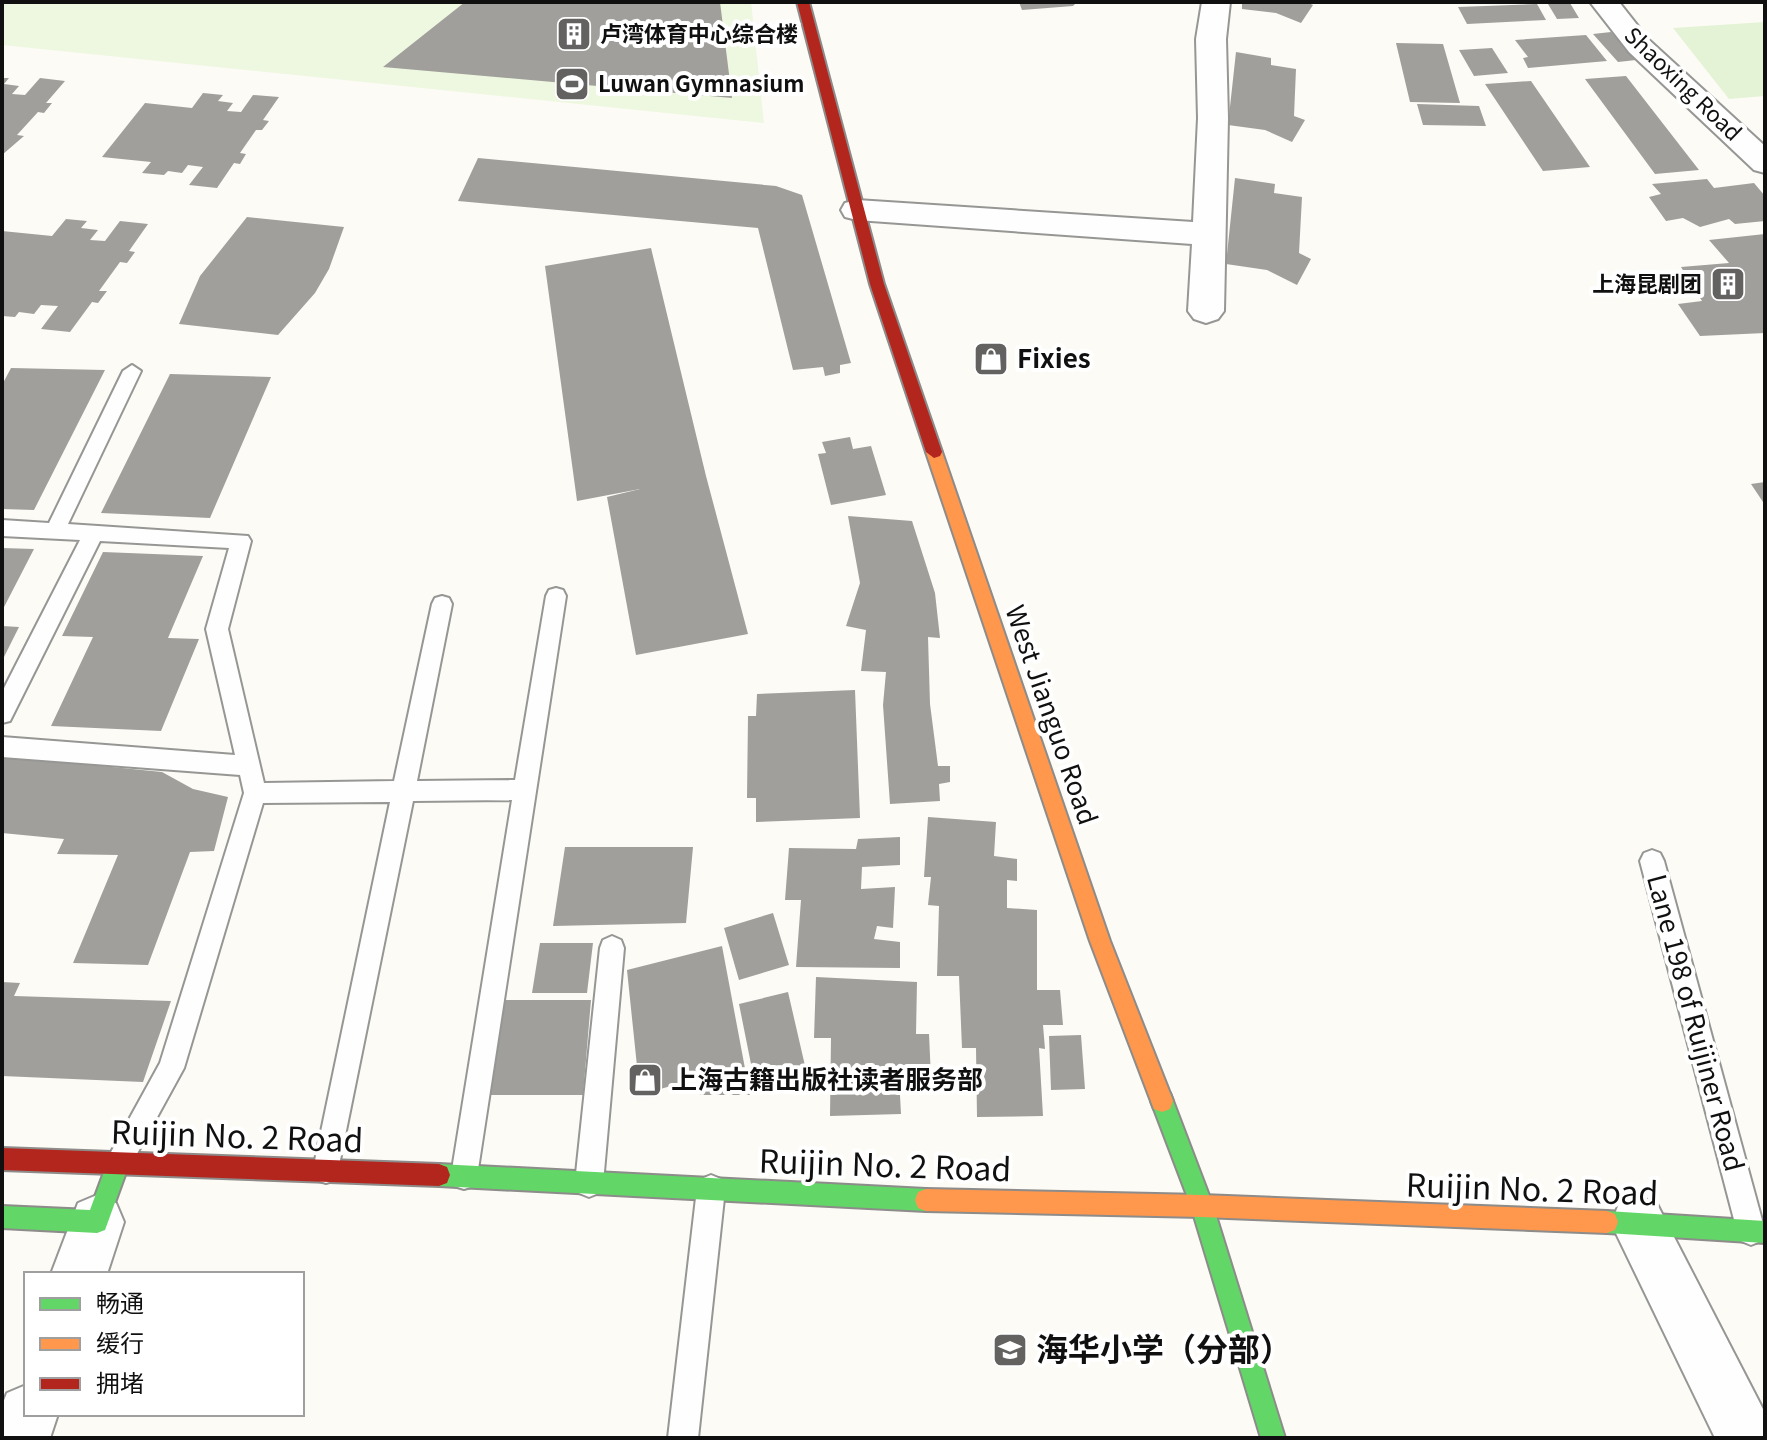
<svg xmlns="http://www.w3.org/2000/svg" width="1767" height="1440" font-family="Georgia,'Noto Sans SC',serif">
	<style>
		.green { fill: #e4f3d5 }
		.pitch { fill: #eef7df }
		.building { fill: #a09f9b }
		.lines { fill: none; stroke-linecap: round; stroke-linejoin: round }
		.lane-casing { stroke: #969694; stroke-width: 4 }
		.street-casing { stroke: #969694; stroke-width: 4 }
		.fast-casing { stroke: #8d8c8a; stroke-width: 4 }
		.slow-casing { stroke: #8d8c8a; stroke-width: 4 }
		.jam-casing { stroke: #8d8c8a; stroke-width: 4 }
		.lane { fill: #fffefe; fill-rule: evenodd }
		.street { fill: #fffefe; fill-rule: evenodd }
		.fast { fill: #63d668; fill-rule: evenodd }
		.slow { fill: #ff974d; fill-rule: evenodd }
		.jam { fill: #b3261e; fill-rule: evenodd }
		.labels { text-anchor: middle; stroke-width: 8; stroke-linejoin: round; paint-order: stroke }
		.far-poi-label { font-size: 22px; font-weight: bold; fill: #101010; stroke: #fff; text-anchor: start }
		.far-street-label { font-size: 22px; fill: #101010; stroke: #fff }
		.poi-label { font-size: 26px; font-weight: bold; fill: #101010; stroke: #fff; text-anchor: start }
		.street-label { font-size: 26px; fill: #101010; stroke: #fff }
		.near-street-label { font-size: 32px; fill: #101010; stroke: #fff }
		.near-poi-label { font-size: 32px; font-weight: bold; fill: #101010; stroke: #fff; text-anchor: start }
	</style>
	<rect width="100%" height="100%" fill="#fcfbf6"/>
	<path class="green" d="M1765,22V96L1729,99L1673,28Z"/>
	<path class="pitch" d="M2,2H751L764,123L2,45Z"/>
	<path class="building" d="M465,2H720L732,98L383,67Z
		M1019,2H1077L1073,6L1022,10Z
		M1242,2H1306L1313,5L1301,23L1276,13L1242,9Z
		M1570,3L1579,18L1557,19L1548,4Z
		M1537,4L1546,20L1467,24L1458,7Z
		M1611,32L1636,60L1618,62L1593,34Z
		M1586,35L1607,61L1528,68L1523,58L1528,57L1515,40Z
		M1396,43L1443,44L1460,103L1410,102Z
		M1492,48L1508,73L1474,76L1459,50Z
		M1236,52L1271,58V65L1296,69L1294,116L1305,120L1292,142L1265,130L1228,125Z
		M1626,76L1699,170L1655,174L1585,79Z
		M2,78H9L4,84L19,86L12,94L25,95L40,78L65,81L46,103H52L44,113L38,112L17,135L24,136L2,155Z
		M1531,81L1590,167L1543,171L1485,84Z
		M203,93L223,95L218,101L233,103L227,111L241,112L253,95L279,97L263,120L269,121L262,130H256L240,153L246,154L240,164L234,163L217,188L189,185L203,167L188,165L182,173L168,171L164,175L142,173L151,162L102,157L145,103L192,108Z
		M1417,104L1479,106L1486,126L1423,125Z
		M478,158L776,186L802,195L851,363L840,365V373L825,376L823,367L793,370L758,228L458,201Z
		M1235,178L1275,184L1274,193L1302,197L1299,253L1311,259L1297,285L1267,270L1226,264Z
		M1707,179L1714,188L1754,183L1765,196V221L1735,224L1729,219L1700,227L1683,218L1666,221L1649,197L1661,194L1652,184Z
		M247,217L344,227L329,269L315,293L278,335L179,324L200,276Z
		M66,219L87,221L81,228L98,230L90,240L105,241L120,221L148,224L129,251L135,252L127,263L120,262L99,291H107L98,303L92,302L70,332L41,329L58,306L41,305L34,314L19,312L15,317L2,316V231L52,236Z
		M1765,234V333L1700,336L1678,304L1702,301L1681,267L1729,263L1709,240Z
		M651,248L706,476L748,634L636,655L607,497L640,489L577,501L545,266Z
		M11,368L105,370L34,510L2,509V385Z
		M170,374L271,377L210,518L101,513Z
		M850,437L853,449L871,446L886,495L831,505L818,454L826,453L822,442Z
		M1765,482V505L1751,484Z
		M848,516L912,521L935,593L940,638L928,637L930,704L938,766H950V782L939,784L940,801L890,804L883,705L886,672L861,671L866,630L846,626L860,583Z
		M2,548L34,549L2,611Z
		M103,552L203,556L168,638L199,639L161,731L51,726L93,637L62,636Z
		M2,626L19,627L2,661Z
		M855,690L860,818L756,822V798H747L748,716H756L757,694Z
		M2,756L162,772L193,789L228,797L214,851L190,852L148,965L73,963L118,855L57,854L64,839L2,833Z
		M928,817L996,822L994,856L1017,859V881L1007,880V908L1037,910V990H1060L1063,1025H1043L1045,1049L1039,1048L1043,1116L977,1117L976,1048H962L959,976H937L939,906L928,905L931,877H924Z
		M900,837V865L862,867L861,889L895,887L893,928L877,926L874,939L900,942V968L796,967L801,900H785L789,848L856,849L858,839Z
		M565,847H693L686,923L553,926Z
		M773,913L789,965L739,980L724,928Z
		M540,943H593L587,993H532Z
		M722,946L750,1095H700L698,1078L640,1095L627,970Z
		M816,977L917,982L916,1034H929L931,1078L899,1077L901,1114L830,1116L831,1038H814Z
		M2,982L20,983L14,996L171,1001L143,1082L2,1076Z
		M788,992L806,1070L755,1084L739,1004Z
		M503,1000H591L583,1095H487Z
		M1081,1035L1085,1089L1051,1090L1049,1036Z"/>
	<g class="lines">
		<g class="lane-casing">
			<path id="lane" d="M132,365L141,371L68,524L248,536L251,541L228,629L264,783L394,781L432,604L435,598L442,596L449,598L452,604L417,781L515,780L546,596L549,590L556,588L563,590L566,596L477,1176L474,1186L464,1189L454,1186L451,1176L512,800L413,801L336,1180L326,1183L316,1180L313,1170L390,802L263,803L184,1068L127,1172L118,1176L109,1172L105,1163L160,1063L244,793L240,775L2,757V737L235,755L206,629L229,548L100,541L10,721L2,723V692L80,540L2,536V520L49,523L123,371Z
				M1652,850L1660,853L1664,861L1765,1231L1761,1241L1751,1245L1741,1241L1737,1231L1640,861L1644,853Z
				M612,936L621,940L624,948L603,1183L599,1193L589,1197L579,1193L575,1183L600,948L603,940Z
				M711,1175L721,1179L725,1189L698,1438H668L697,1189L701,1179Z"/>
		</g>
		<g class="street-casing">
			<path id="street" d="M1202,2H1230L1226,39L1228,118L1224,311L1218,319L1206,323L1194,319L1188,311L1192,244L857,220L845,217L841,210L845,203L857,200L1193,222L1198,118L1196,39Z
				M1590,2H1619L1649,40L1765,146V173L1754,170L1629,52Z
				M97,1195L116,1203L124,1222L107,1274H51L78,1203Z
				M1638,1196L1657,1204L1765,1413V1438H1715L1611,1223L1619,1204Z
				M26,1385V1414H58L50,1438H2V1405L7,1393Z"/>
		</g>
		<g class="fast-casing">
			<path id="fast" d="M1162,1090L1170,1093L1213,1206L1285,1438H1261L1191,1206L1151,1101L1154,1093Z
				M118,1153L126,1156L129,1164L105,1230L97,1233L2,1228V1206L90,1210L110,1156Z
				M439,1164L926,1189L934,1192L937,1200L934,1208L926,1211L439,1186L431,1183L428,1175L431,1167Z
				M1607,1211L1765,1221V1243L1607,1233L1599,1230L1596,1222L1599,1214Z"/>
		</g>
		<g class="slow-casing">
			<path id="slow" d="M934,446L942,452L1110,941L1173,1101L1170,1109L1162,1112L1154,1109L1090,941L926,452Z
				M926,1189L1202,1195L1607,1211L1615,1214L1618,1222L1615,1230L1607,1233L1202,1217L926,1211L918,1208L915,1200L918,1192Z"/>
		</g>
		<g class="jam-casing">
			<path id="jam" d="M797,2H809L884,284L942,452L940,456L934,458L926,452L870,284Z
				M2,1148L439,1164L447,1167L450,1175L447,1183L439,1186L2,1170Z"/>
		</g>
		<use href="#lane" class="lane"/>
		<use href="#street" class="street"/>
		<use href="#fast" class="fast"/>
		<use href="#slow" class="slow"/>
		<use href="#jam" class="jam"/>
	</g>
	<defs>
		<g id="building-square" transform="scale(1.8)"><rect x="-9" y="-9" width="18" height="18" rx="4" fill="#636260" stroke="#fff"/><path d="M-4-6H4V6H1V3H-1V6H-4ZM-2.5-4.3h1.7v1.8h-1.7ZM.8-4.3h1.7v1.8H.8ZM-2.5-1h1.7V.8h-1.7ZM.8-1h1.7V.8H.8Z" fill="#fff"/></g>
		<g id="stadium-square" transform="scale(1.8)"><rect x="-9" y="-9" width="18" height="18" rx="4" fill="#636260" stroke="#fff"/><path d="M0-5a6.5 5 0 1 0 0 10a6.5 5 0 1 0 0-10ZM-3.5-1.8h7v3.6h-7Z" fill="#fff"/></g>
		<g id="shop-square" transform="scale(1.8)"><rect x="-9" y="-9" width="18" height="18" rx="4" fill="#636260" stroke="#fff"/><path d="M-5-2.5h2.3a2.7 3.5 0 0 1 5.4 0H5L5.5 6h-11ZM-1.5-2.5h3a1.5 2.3 0 0 0-3 0Z" fill="#fff"/></g>
		<g id="school-square" transform="scale(1.8)"><rect x="-9" y="-9" width="18" height="18" rx="4" fill="#636260" stroke="#fff"/><path d="M0-5L7-2L0 1L-7-2ZM-4 1L0 2.5L4 1V4Q0 6-4 4Z" fill="#fff"/></g>
	</defs>
	<g fill-rule="evenodd">
		<use href="#building-square" x="574" y="34"/>
		<use href="#stadium-square" x="572" y="84"/>
		<use href="#building-square" x="1728" y="284"/>
		<use href="#shop-square" x="991" y="359"/>
		<use href="#shop-square" x="645" y="1080"/>
		<use href="#school-square" x="1010" y="1350"/>
	</g>
	<g class="labels">
		<g class="far-poi-label">
			<text x="600" y="42">卢湾体育中心综合楼</text>
			<text x="598" y="92">Luwan Gymnasium</text>
			<text x="1702" y="292" text-anchor="end">上海昆剧团</text>
		</g>
		<g class="far-street-label">
			<text transform="translate(1683 84) rotate(44)" y="8">Shaoxing Road</text>
		</g>
		<g class="poi-label">
			<text x="1017" y="368">Fixies</text>
			<text x="671" y="1089">上海古籍出版社读者服务部</text>
		</g>
		<g class="street-label">
			<text transform="translate(1051 715) rotate(71)" y="9">West Jianguo Road</text>
			<text transform="translate(1695 1023) rotate(75)" y="9">Lane 198 of Ruijiner Road</text>
		</g>
		<g class="near-street-label">
			<text transform="translate(237 1137) rotate(2)" y="11">Ruijin No. 2 Road</text>
			<text transform="translate(885 1166) rotate(2)" y="11">Ruijin No. 2 Road</text>
			<text transform="translate(1532 1190) rotate(2)" y="11">Ruijin No. 2 Road</text>
		</g>
		<g class="near-poi-label">
			<text x="1036" y="1361">海华小学（分部）</text>
		</g>
	</g>
	<rect width="1767" height="1440" fill="none" stroke="#101010" stroke-width="8"/>
	<rect x="24" y="1272" width="280" height="144" fill="#ffffff" stroke="#9f9f9f" stroke-width="2"/>
	<rect x="40" y="1298" width="40" height="12" fill="#63d668" stroke="#9f9f9f" stroke-width="2"/>
	<text x="96" y="1312" font-size="24" fill="#101010">畅通</text>
	<rect x="40" y="1338" width="40" height="12" fill="#ff974d" stroke="#9f9f9f" stroke-width="2"/>
	<text x="96" y="1352" font-size="24" fill="#101010">缓行</text>
	<rect x="40" y="1378" width="40" height="12" fill="#b3261e" stroke="#9f9f9f" stroke-width="2"/>
	<text x="96" y="1392" font-size="24" fill="#101010">拥堵</text>
</svg>
